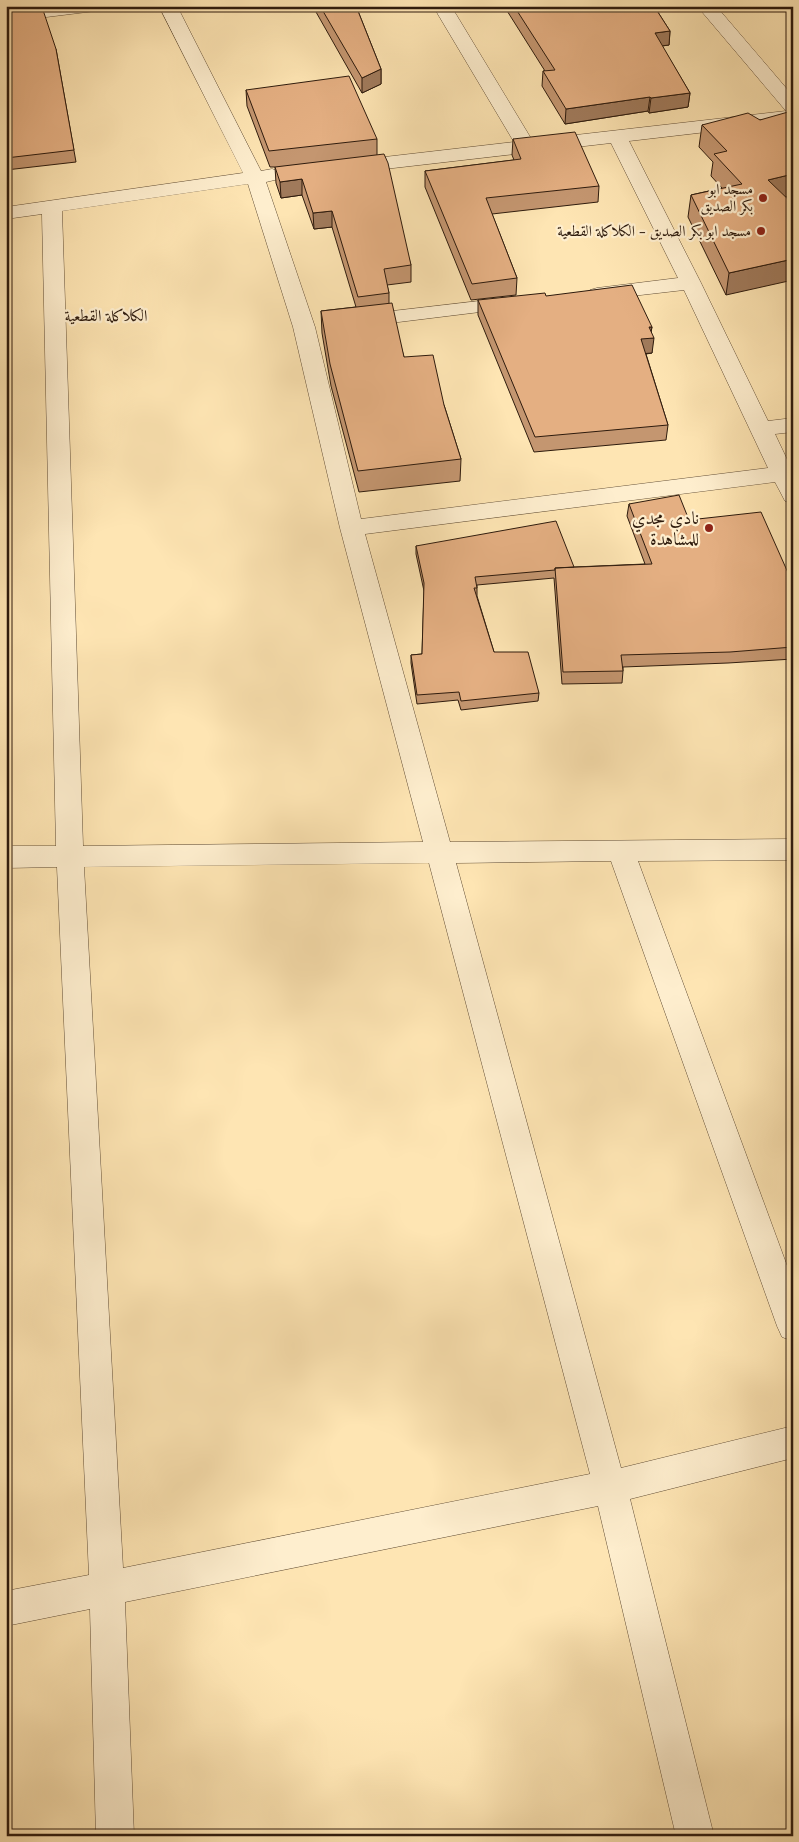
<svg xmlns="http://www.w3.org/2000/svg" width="799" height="1842" font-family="Cardo,Amiri,serif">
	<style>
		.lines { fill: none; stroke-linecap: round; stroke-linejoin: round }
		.street-casing { stroke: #624e36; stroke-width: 1 }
		.street { fill: #feeece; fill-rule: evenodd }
		.wall { fill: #c49670; stroke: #2e1b0d }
		.shaded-wall { fill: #a07a5b; stroke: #2e1b0d }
		.building { fill: #e4af82; stroke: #2e1b0d }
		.poi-dot { fill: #8f2418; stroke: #feeece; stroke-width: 2 }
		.labels { text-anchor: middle; stroke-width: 4.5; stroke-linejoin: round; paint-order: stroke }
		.far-poi-label { font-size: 15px; fill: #2e1b0d; stroke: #feeece; text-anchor: end }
		.far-neighbourhood-label { font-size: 16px; fill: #2e1b0d; stroke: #feeece }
		.poi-label { font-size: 18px; fill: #2e1b0d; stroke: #feeece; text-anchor: end }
	</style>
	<rect width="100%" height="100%" fill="#fee5b3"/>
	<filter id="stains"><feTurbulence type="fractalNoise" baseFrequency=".004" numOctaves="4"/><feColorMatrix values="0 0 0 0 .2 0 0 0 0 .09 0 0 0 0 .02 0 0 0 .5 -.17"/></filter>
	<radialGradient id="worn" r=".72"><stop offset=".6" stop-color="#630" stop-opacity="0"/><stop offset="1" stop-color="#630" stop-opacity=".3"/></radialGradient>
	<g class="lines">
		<g class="street-casing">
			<path id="street" d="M50,6H104L101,10L95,11L6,22V12Z
				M159,6H177L261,171L272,169L279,171L282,175L279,179L266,182L315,327L361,519L768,468L684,290L597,300L590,298L587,294L590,290L597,288L678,278L611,143L350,173L343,171L340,167L343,163L350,161L514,142L433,6H451L532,140L786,111L697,6H716L793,96V122L629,141L701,283L768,421L793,418V432L775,434L793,472V504L785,501L775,482L365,534L450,842L793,839V860L638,861L793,1282V1341L782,1337L777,1326L611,861L456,863L621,1468L793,1426V1458L630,1499L714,1836H676L598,1506L125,1602L134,1836H96L90,1609L6,1626V1591L89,1575L57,867L6,868V846H56L42,214L6,219V207L243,173ZM248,184L293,327L340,528L423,842L83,846L62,211ZM429,863L590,1474L123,1568L84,867Z
				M514,297L521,299L524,303L521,307L358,327L351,326L348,321L351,316L358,315Z"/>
		</g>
		<use href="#street" class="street"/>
	</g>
	<path class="wall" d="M314,6H356L381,69V84L362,93L316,12Z
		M504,6H654L670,31L669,45L662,46L690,93L688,107L649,113L648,111L565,124L542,86L543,71H545Z
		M6,12L56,49L76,162L6,170Z
		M246,90L377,139V155L411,265V282L387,285L389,293V304L404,357L444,405L461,459L460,481L359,492L331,386L322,333L321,311L356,307L332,227L314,229L302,195L281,198L276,183L275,167H270L247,106Z
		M793,117V195L785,197L726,295L688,217L691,195L722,188L711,176L713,162L699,147L702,125Z
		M513,139L599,186L598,202L492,214L517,278L516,295L471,300L425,187V171L514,160L512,155Z
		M478,300L652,327L651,331L652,353L646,354L668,425L666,440L534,452L478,315Z
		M629,504L689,520L793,584V659L728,663L623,667V671L622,683L562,684L554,578L477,585V596L494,652L539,693L538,701L461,710L458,700L417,704L411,663V655L422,654L424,591L416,554V546L574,567L645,564L627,516Z"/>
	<path class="shaded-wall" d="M6,6H34L6,10Z
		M670,31L669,45L653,47L655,33Z
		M381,69V84L362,93V78Z
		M690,93L688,107L649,113L651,98Z
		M650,97L648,111L565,124L566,109Z
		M793,174V195L764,202L768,180Z
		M302,179V195L281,198L280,182Z
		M332,211V227L314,229L313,213Z
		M793,259V280L726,295L729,273Z
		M649,327H652L650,338H654L652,353L639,354L641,339Z"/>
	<path class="building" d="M320,6H356L381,69L362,78Z
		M514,6H654L670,31L655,33L690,93L651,98L650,97L566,109L543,71L555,70Z
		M42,7L56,49L74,150L6,158V12Z
		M349,76L377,139L269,151L246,90Z
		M788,112L793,117V174L768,180L793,204V259L729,273L691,195L742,184L714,154L727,151L702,125L748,113L760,120Z
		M575,132L599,186L486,198L517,278L472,284L425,171L521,159L513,139Z
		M384,154L388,163L411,265L384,269L389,293L358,297L332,211L313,213L302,179L280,182L275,167Z
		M632,285L652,327H649L654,338L641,339L668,425L535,437L478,300L545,293L546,296Z
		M392,303L404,357L433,355L444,405L461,459L358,471L330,364L321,311Z
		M679,495L689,520L761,512L793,584V647L730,652L621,655L623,671L563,672L555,568L652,564L629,504Z
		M556,521L574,567L555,568V570L475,577L477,588H474L494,652H528L539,693L461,701L459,692L417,695L411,655L422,654L424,583L416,546Z"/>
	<g class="poi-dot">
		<circle cx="763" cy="198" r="5"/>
		<circle cx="761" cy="231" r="5"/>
		<circle cx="709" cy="528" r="5"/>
	</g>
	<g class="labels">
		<g class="far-poi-label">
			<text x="753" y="194">مسجد ابو<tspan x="753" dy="17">بكر الصديق</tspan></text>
			<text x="751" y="236">مسجد ابو بكر الصديق - الكلاكلة القطعية</text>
		</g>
		<g class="far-neighbourhood-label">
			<text x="106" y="321">الكلاكلة القطعية</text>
		</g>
		<g class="poi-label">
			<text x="699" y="524">نادي مجدي<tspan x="699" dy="21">للمشاهدة</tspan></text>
		</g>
	</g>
	<rect width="799" height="1842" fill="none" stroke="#fee5b3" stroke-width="25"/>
	<rect x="8" y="8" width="784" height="1827" fill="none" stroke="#2e1b0d" stroke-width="2.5"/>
	<rect x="12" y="12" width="774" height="1817" fill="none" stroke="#2e1b0d"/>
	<rect width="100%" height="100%" filter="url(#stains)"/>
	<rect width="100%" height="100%" fill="url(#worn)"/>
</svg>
